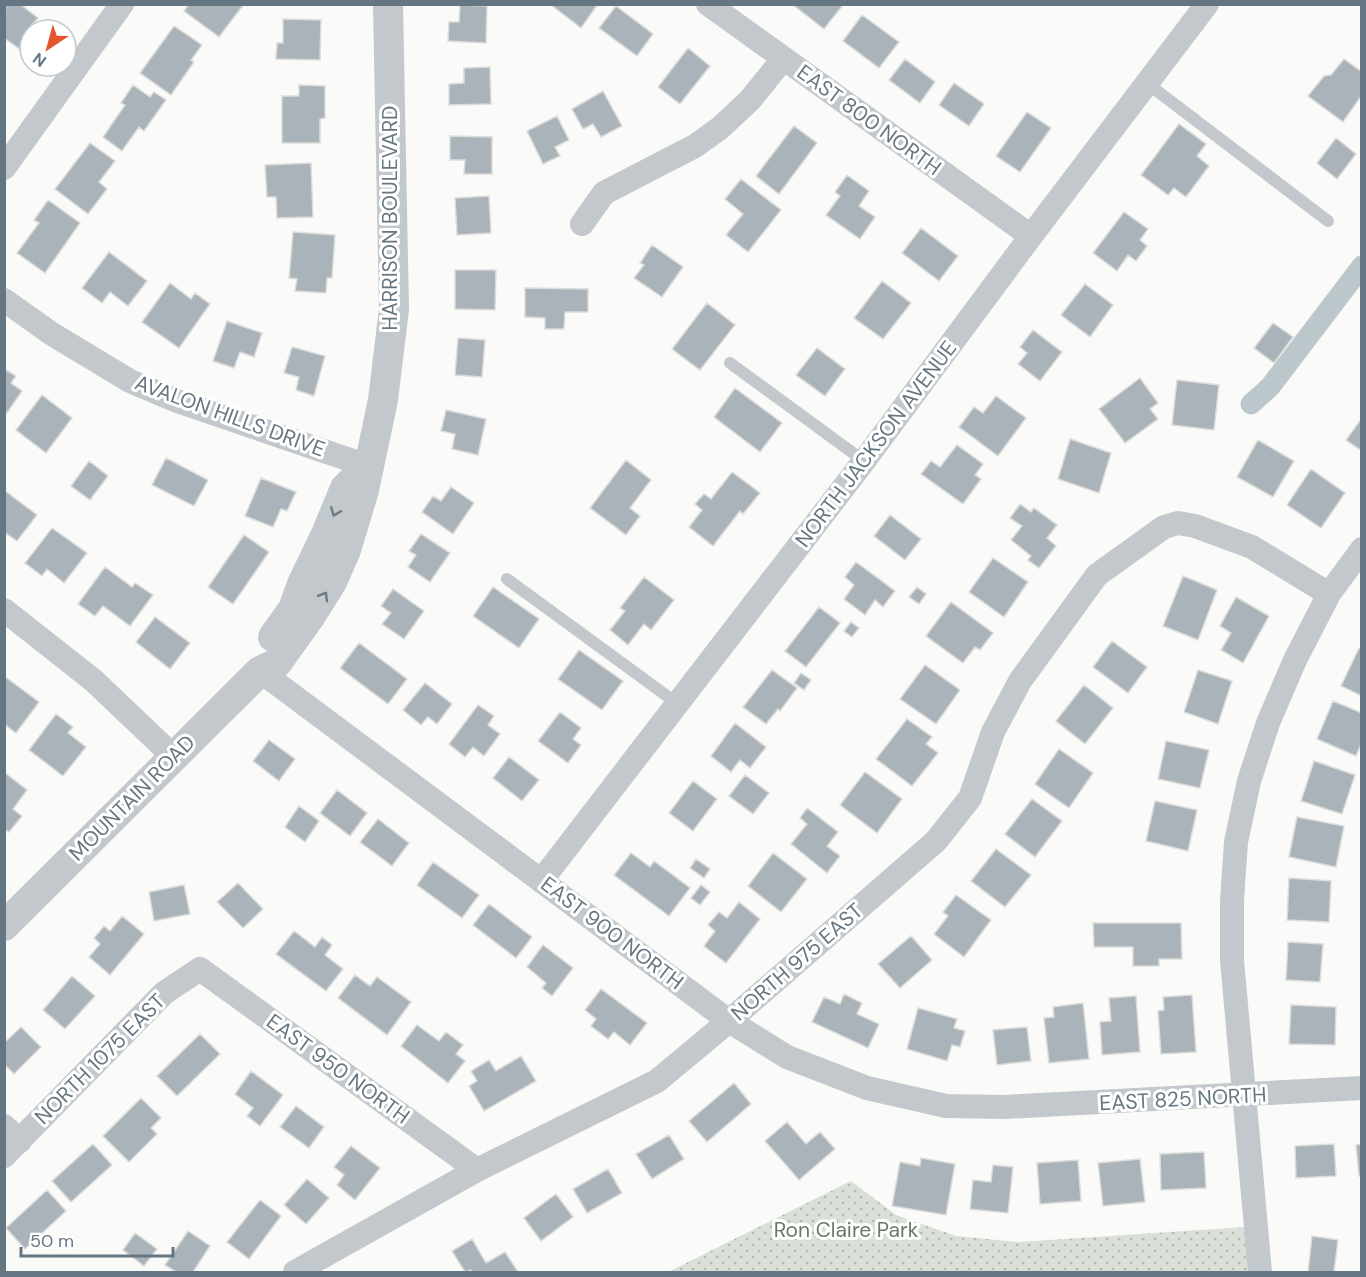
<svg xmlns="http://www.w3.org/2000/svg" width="1366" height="1277" font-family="'DM Sans',sans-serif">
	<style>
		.park { fill: url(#park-dots) }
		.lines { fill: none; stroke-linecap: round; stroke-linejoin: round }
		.canal { stroke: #bbc7cb; stroke-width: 21 }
		.building { fill: #aab3b9; stroke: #dcdcda; stroke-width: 1.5 }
		.service { stroke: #c3c8cc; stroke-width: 12 }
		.minor { stroke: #c3c8cc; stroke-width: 24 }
		.tertiary { stroke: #c3c8cc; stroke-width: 30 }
		.oneway { stroke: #6a7a87 }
		.labels { text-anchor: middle; stroke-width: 6; stroke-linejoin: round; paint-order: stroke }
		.street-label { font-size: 21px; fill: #657683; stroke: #fff }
		.park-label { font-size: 21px; fill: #687a64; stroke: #fff }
	</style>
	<defs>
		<pattern id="park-dots" width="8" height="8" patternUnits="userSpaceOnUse" patternTransform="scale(1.5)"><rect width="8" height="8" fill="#dadfd7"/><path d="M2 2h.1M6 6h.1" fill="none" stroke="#b4b9b4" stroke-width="1.8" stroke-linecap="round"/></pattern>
	</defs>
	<rect width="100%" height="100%" fill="#fafaf8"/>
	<path class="park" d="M851,1181L896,1215L956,1236L1019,1242L1245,1227L1248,1272H668Z"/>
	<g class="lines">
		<path class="canal" d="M1251,404L1270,387L1362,266"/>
	</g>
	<path class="building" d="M6,4H20L38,18L29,28L32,30H30V38L21,50L4,38Z
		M189,4H244L219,37L184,11Z
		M550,4H598L581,28Z
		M792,4H843V5L824,29Z
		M460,5L487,6L486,43L448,41L449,22H459Z
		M616,6L653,34L637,56L599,28Z
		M862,15L899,42L879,68L843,41Z
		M283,19L321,20L320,60L276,59L277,43H283Z
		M174,26L202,45L191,60L194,62L171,95L140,73Z
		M688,48L710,66L680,104L658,87Z
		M905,59L935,82L920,103L889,80Z
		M1344,59L1362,72V95L1343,122L1308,96L1324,76L1331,75Z
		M490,67L491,104L449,105V84L464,83V68Z
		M954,83L984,104L969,126L939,105Z
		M133,85L150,97L154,92L166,100L144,131L139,127L122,151L103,137L125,105L121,103Z
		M299,85L325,86V118L320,119V143H282V96H299Z
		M603,91L622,126L601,137L593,124L583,129L572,109Z
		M1027,112L1051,128L1020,172L996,156Z
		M557,116L569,140L555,147L560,156L543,164L527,131Z
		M1179,124L1206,144L1197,156L1209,166L1186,197L1174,188L1168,195L1141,175Z
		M794,126L817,143L779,194L756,176Z
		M450,136L492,137V174H464L465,160H450Z
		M1336,138L1356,154L1337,179L1317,163Z
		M90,143L115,161L99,182L107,189L88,214L55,189Z
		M311,163L313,217L277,218L276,197H267L265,165Z
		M847,175L869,191L859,206L875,217L860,239L826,215L840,196L835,192Z
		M741,179L781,210L748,252L726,235L743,214L725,199Z
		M489,196L491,233L457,235L455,198Z
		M48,200L80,223L45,273L17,253L39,223L34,220Z
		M1124,212L1148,229L1140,240L1147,246L1136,261L1128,255L1117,271L1093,253Z
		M921,228L958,256L939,281L902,253Z
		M293,232L335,235L332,278H327L326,293L295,291L297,279L289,278Z
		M652,245L683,267L662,297L634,278L644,265L640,263Z
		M109,252L147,281L128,306L110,292L102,303L82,288Z
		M455,270H496L495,310L455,309Z
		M882,281L911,303L883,339L854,318Z
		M170,283L191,299L195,293L210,304L179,348L142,322Z
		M1085,284L1113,305L1090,337L1061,315Z
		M525,288L588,289V312H565L564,329H545V318L525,317Z
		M707,303L735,325L700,370L672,349Z
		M227,321L262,333L254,357L240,352L234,368L213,361Z
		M1273,323L1293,337L1274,363L1254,348Z
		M1033,330L1062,352L1040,381L1018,364L1027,353L1020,347Z
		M458,338L485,340L482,377L455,375Z
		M292,347L325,356L314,396L296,390L299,377L284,373Z
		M817,348L845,369L825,396L796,375Z
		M4,369L16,376L11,383L22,391L7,413L4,411Z
		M1140,378L1158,403L1150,409L1158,419L1125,443L1099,409Z
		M1177,380L1219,385L1214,430L1172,425Z
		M735,388L782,423L760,452L714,417Z
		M42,395L72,418L46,453L16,430Z
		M996,396L1026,418L998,456L959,427L974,407L983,413Z
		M446,410L486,419L478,455L452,449L455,434L441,431Z
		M1362,418V451L1346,440Z
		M1070,439L1111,453L1099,493L1058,479Z
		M1258,440L1294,461L1273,497L1237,477Z
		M957,445L983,464L975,475L981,479L963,504L921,474L931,461L940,467Z
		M166,458L208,480L194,506L152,485Z
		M626,460L651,480L630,508L640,516L626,535L590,508Z
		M89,461L108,476L90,500L71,486Z
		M1311,469L1345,493L1321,528L1287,505Z
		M732,472L760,493L743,514L740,511L713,546L689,527L702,510L695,504L704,494L711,499Z
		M261,478L296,492L287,511L281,509L273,527L245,516Z
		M451,487L474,503L453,534L422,512L433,496L441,501Z
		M4,490L37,515L17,541L4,532Z
		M1020,504L1031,512L1034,508L1057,525L1047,538L1056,546L1039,568L1028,560L1031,556L1011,540L1022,526L1010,518Z
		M890,515L921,539L905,560L874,536Z
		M52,528L87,553L64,583L47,569L42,576L25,563Z
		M421,534L450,553L430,582L408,567L416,555L409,551Z
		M244,535L269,552L233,604L208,587Z
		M993,558L1028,582L1004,617L969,592Z
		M856,562L895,591L883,607L875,600L865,615L844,599L854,585L845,577Z
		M105,567L132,587L135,583L153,595L130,626L103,606L95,616L78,604Z
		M1183,576L1217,590L1198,640L1163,626Z
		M644,577L674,600L651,630L644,624L628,645L610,630L625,611L620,608Z
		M493,587L539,619L519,648L473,616Z
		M917,587L926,594L919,604L909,597Z
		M393,589L424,611L404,639L382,624L391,613L381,606Z
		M1236,597L1269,616L1243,663L1221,650L1231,633L1220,626Z
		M951,602L993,633L980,650L975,647L963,663L926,636Z
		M819,607L840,623L806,667L785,651Z
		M155,617L190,643L170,669L136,642Z
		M851,622L859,628L852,637L844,631Z
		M1112,641L1147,667L1128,693L1093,667Z
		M359,643L407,679L388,704L340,668Z
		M1359,648L1362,650V696L1341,686Z
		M579,650L623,681L602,710L558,679Z
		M925,665L960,690L936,724L900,699Z
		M772,670L797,688L780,711L778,709L766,724L743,707Z
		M1198,670L1232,681L1218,724L1184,712Z
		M801,673L811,680L804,690L794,683Z
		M4,676L39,702L16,733L4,724Z
		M425,683L452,704L437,724L428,717L421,725L403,710Z
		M1084,685L1113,708L1085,744L1056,721Z
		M1333,701L1362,713V742L1356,756L1317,739Z
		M478,705L494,716L488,725L500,734L484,756L473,747L465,757L449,744Z
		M560,712L581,728L573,739L581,745L568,763L538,741Z
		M56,714L73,727L68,733L86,747L63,776L29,750Z
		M907,719L932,737L926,744L938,753L912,786L876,759Z
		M735,723L766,747L750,768L740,760L731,772L711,756Z
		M269,740L295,759L279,781L253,761Z
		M1166,741L1209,750L1200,788L1158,779Z
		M1059,749L1093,773L1069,808L1035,784Z
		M509,757L539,780L522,801L493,778Z
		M1314,761L1355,775L1342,814L1301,801Z
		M4,772L27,790L13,809L22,816L9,832L4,829Z
		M865,772L902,799L877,833L840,805Z
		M745,775L769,793L753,814L729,796Z
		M693,781L717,799L693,831L669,813Z
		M337,790L367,813L350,836L320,813Z
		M1032,799L1062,821L1035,857L1005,834Z
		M1155,801L1197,810L1188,851L1146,841Z
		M299,806L319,821L305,842L285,827Z
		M807,808L838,832L827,846L840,856L827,873L791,844L807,824L800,818Z
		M1297,817L1344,826L1336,867L1289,857Z
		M378,819L409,843L392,866L360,842Z
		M996,849L1031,875L1005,907L971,881Z
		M631,853L650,867L654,861L690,888L669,916L614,875Z
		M773,853L807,879L781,912L748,886Z
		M696,859L710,869L704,878L690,868Z
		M433,862L479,895L462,918L417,885Z
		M1289,878L1331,881L1329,922L1287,920Z
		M238,883L263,909L243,928L217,902Z
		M184,885L190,914L154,921L149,892Z
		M701,885L710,892L700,905L691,898Z
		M956,895L991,920L964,957L934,934L948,916L943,912Z
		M739,902L760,919L726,963L704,946L715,931L708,925L719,912L727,918Z
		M489,904L532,937L516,958L473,925Z
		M122,916L144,934L110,975L89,957L100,944L94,938L104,926L110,931Z
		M1093,923H1181L1182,959H1159V966H1133V947H1094Z
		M294,931L315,947L322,937L332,945L325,955L343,969L326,991L276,954Z
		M911,936L932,960L900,988L878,964Z
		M1288,942L1323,944L1320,982L1286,980Z
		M543,945L573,968L552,996L542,988L546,983L527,967Z
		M355,975L370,986L377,977L411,1002L387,1035L338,998Z
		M72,976L95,996L65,1029L43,1010Z
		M601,989L647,1023L630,1045L614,1032L608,1039L591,1026L596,1019L585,1010Z
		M844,994L862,1003L857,1014L879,1024L868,1048L812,1022L824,997L840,1004Z
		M1192,995L1196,1052L1161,1054L1158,1011L1164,1010L1163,997Z
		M1136,996L1140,1052L1102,1055L1100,1022L1111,1021L1109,998Z
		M1083,1003L1089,1059L1049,1063L1044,1018L1054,1017L1053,1007Z
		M1291,1005L1336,1007L1335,1045L1289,1044Z
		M918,1008L957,1019L954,1028L965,1031L960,1047L952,1045L947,1061L907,1049Z
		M417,1025L439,1041L446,1032L463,1045L456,1054L465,1061L448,1083L401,1046Z
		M21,1027L41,1047L14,1074L4,1064V1043Z
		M1027,1027L1031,1061L997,1065L993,1030Z
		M200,1034L220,1054L177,1096L157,1076Z
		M521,1056L536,1081L484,1111L469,1086L477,1081L471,1071L489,1060L496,1071Z
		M251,1071L283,1095L260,1126L247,1116L253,1108L235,1094Z
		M734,1083L751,1104L707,1142L689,1121Z
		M141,1098L161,1118L151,1128L157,1134L129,1162L103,1136Z
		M296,1106L324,1127L309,1148L280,1127Z
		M787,1122L806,1144L820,1132L835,1149L799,1180L765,1141Z
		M669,1135L684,1159L652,1179L636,1154Z
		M93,1144L112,1165L71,1202L52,1181Z
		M1334,1144L1336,1176L1296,1178L1295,1146Z
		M1362,1144V1175L1359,1176L1356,1145Z
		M351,1146L380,1168L355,1200L337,1185L344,1175L334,1167Z
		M1204,1152L1206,1188L1161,1190L1160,1154Z
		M921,1158L955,1164L946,1215L892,1206L900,1162L920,1166Z
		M1140,1159L1145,1202L1103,1206L1098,1163Z
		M1078,1160L1081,1201L1040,1204L1037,1163Z
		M993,1165L1013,1167L1008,1213L970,1209L973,1180L991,1182Z
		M608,1169L622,1193L587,1213L573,1189Z
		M307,1179L329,1198L306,1224L284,1205Z
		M47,1190L66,1211L25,1249L6,1228Z
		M556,1194L573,1217L541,1241L524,1218Z
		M260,1200L281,1216L249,1259L227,1242Z
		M188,1231L210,1246L193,1272H176L165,1265Z
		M135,1233L157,1249L144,1266L123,1250Z
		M1312,1236L1338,1240L1334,1272H1308Z
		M472,1239L486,1263L505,1252L518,1272H473L471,1270L465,1272L452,1251Z"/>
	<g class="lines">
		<path class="service" d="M1148,84L1328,221
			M730,363L864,461
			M507,579L678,704"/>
		<path class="minor" d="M708,4L1031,236
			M4,168L122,4
			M582,224L604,193L695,146L720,128L750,100L783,59
			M4,300L52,334L130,381L177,401L368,466
			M4,610L93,680L174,757
			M260,671L729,1021L787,1057L867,1088L946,1106L1004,1107L1362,1088
			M541,881L864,461L1031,236L1207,4
			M4,1126L20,1141
			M4,1156L164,993L200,969L477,1170
			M295,1272L477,1170L657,1081L729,1021L936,841L970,798L993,732L1020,681L1097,575L1164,527L1178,523L1195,526L1252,547L1329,594
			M1260,1272L1232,960V901L1236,842L1249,781L1268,723L1295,660L1329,594L1362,549"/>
		<path class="tertiary" d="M273,637L293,609L302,584L326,534L345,488L353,480
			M4,926L260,671L277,663L310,617L332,582L346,550L364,490L383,400L394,309L388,4"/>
	</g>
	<defs><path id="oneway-chevron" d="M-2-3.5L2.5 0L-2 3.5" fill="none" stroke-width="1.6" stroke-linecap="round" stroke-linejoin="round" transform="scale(1.5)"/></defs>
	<g class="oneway">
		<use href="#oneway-chevron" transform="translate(335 512) rotate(112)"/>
		<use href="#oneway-chevron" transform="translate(324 596) rotate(-59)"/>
	</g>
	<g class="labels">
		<g class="street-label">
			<text transform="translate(869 120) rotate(36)" y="7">EAST 800 NORTH</text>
			<text transform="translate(390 218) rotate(-90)" y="7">HARRISON BOULEVARD</text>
			<text transform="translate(230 416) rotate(20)" y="7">AVALON HILLS DRIVE</text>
			<text transform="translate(876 444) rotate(-53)" y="7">NORTH JACKSON AVENUE</text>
			<text transform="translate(132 798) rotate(-45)" y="7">MOUNTAIN ROAD</text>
			<text transform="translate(612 933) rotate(37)" y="7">EAST 900 NORTH</text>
			<text transform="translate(797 962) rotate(-41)" y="7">NORTH 975 EAST</text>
			<text transform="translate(100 1059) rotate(-45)" y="7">NORTH 1075 EAST</text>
			<text transform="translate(338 1069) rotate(36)" y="7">EAST 950 NORTH</text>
			<text transform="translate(1183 1099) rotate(-3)" y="7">EAST 825 NORTH</text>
		</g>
		<g class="park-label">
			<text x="846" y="1237">Ron Claire Park</text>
		</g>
	</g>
	<rect width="1366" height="1277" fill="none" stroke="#657683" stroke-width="12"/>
	<g transform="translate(48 48) rotate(216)"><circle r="28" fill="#ffffff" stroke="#c1c8cd" stroke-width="1.5"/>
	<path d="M0-4.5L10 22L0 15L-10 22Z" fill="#e4572e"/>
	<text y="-9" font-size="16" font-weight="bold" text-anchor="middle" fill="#657683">N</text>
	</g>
	<path d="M21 1247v9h152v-9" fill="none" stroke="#657683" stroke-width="3"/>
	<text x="30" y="1247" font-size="18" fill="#657683" stroke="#ffffff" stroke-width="4.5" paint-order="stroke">50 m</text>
</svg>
